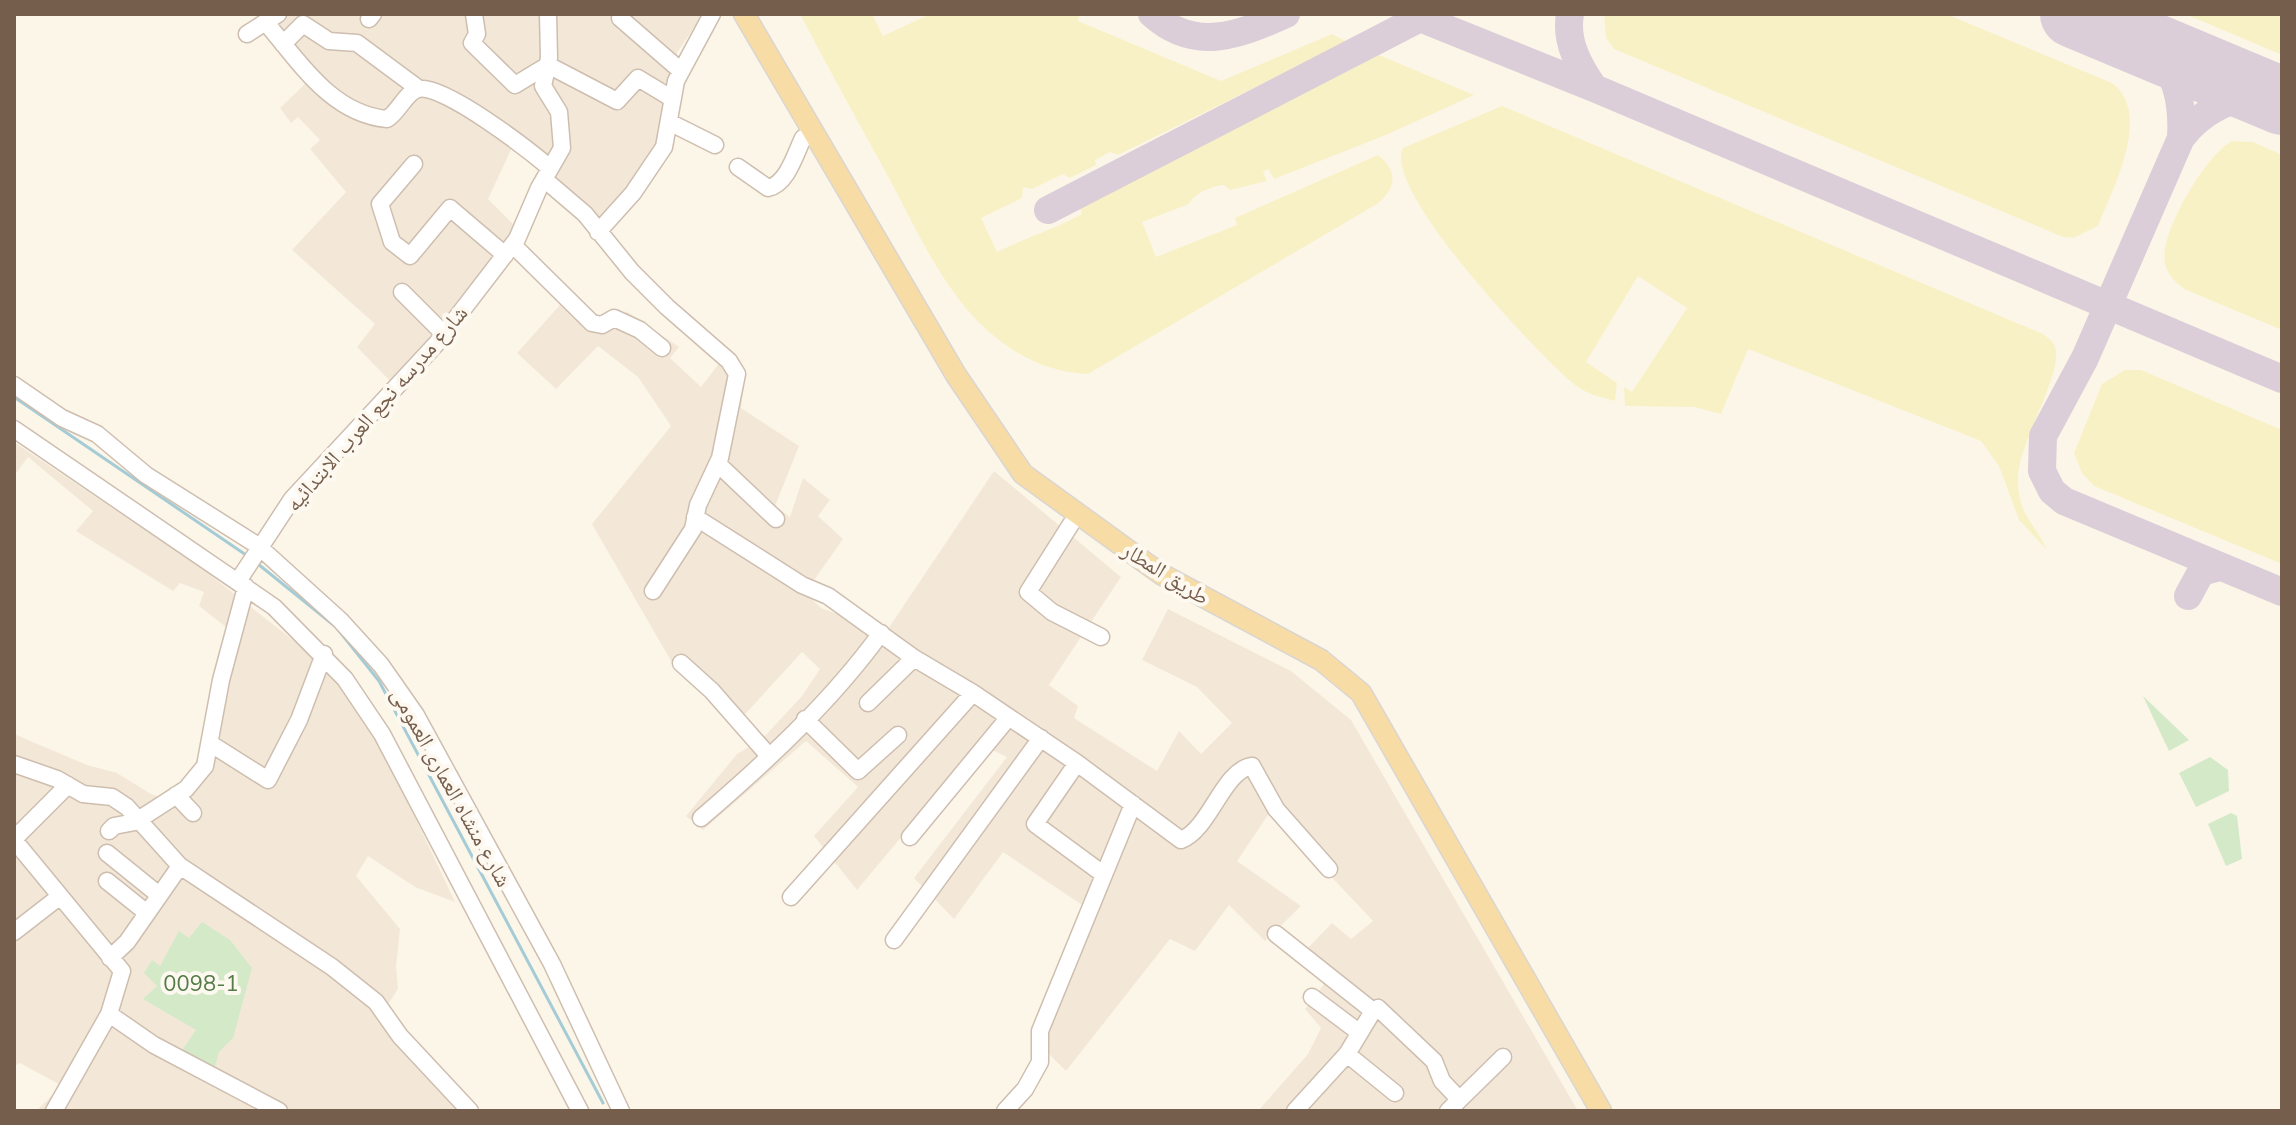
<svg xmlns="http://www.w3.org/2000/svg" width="2296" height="1125" font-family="'Nunito Sans','Noto Naskh Arabic',sans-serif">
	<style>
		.residential { fill: #f3e8d8 }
		.green { fill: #d3e9c8 }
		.sand { fill: #f9f1c6 }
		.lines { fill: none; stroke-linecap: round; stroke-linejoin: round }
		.stream { stroke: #a5ccd6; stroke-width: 3 }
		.taxiway { stroke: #dbced8; stroke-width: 28 }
		.runway { stroke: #dbced8; stroke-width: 68 }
		.minor-casing { stroke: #cebeaf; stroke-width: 19 }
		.major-casing { stroke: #dbd5d1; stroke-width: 23 }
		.minor { stroke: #fff; stroke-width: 16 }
		.major { stroke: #f7dda5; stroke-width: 20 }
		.labels { text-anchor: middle; stroke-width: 8; stroke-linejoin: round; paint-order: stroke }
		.street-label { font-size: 22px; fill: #765e4d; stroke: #fef9f0 }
		.park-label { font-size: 22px; fill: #537b46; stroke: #fef9f0 }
	</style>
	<rect width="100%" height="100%" fill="#fcf6e9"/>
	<path class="residential" d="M271,14H703L675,56L667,136L598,228L538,176L547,163L517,137L488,199L517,228L445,325L391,382L357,347L375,324L292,250L346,192L310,149L320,140L298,117L291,123L280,108L310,79Z
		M568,296L596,326L614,329L626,311L679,347L670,358L701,387L721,361L745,376L741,408L799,446L775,506L790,517L803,478L830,500L818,516L843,539L805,593L821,608L886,632L994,471L1121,577L1049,685L1078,706L1074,718L1157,771L1179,731L1201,754L1232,723L1197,687L1142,660L1168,609L1291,671L1351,720L1578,1111H1258L1308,1054L1321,1028L1305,1009L1324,984L1297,959L1332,923L1351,939L1373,921L1270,812L1237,861L1301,906L1265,941L1229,905L1195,951L1170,939L1066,1071L1040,1045L1085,907L1003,852L954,919L914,878L1007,757L979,744L857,890L814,836L858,787L806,741L703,830L686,816L737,754L762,739L802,696L820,669L802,652L739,721L705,681L671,661L592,524L671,426L638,377L598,346L556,389L517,353Z
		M14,442L196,564L354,688L455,902L415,887L368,856L356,876L400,929L396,967L398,989L384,1010L465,1111H36L62,1086L20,1063L14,1066V734L87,765L117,773L151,794L178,803L201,776L235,634L199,606L204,592L180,583L173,591L76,531L93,511L28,457L14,476Z"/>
	<path class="green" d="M2143,696L2189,740L2169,751Z
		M2210,757L2228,770L2229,791L2196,807L2179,773Z
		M2231,813L2237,816L2242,859L2226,866L2208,824Z
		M202,922L230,940L252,968L233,1038L219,1052L211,1080L174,1062L196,1030L143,999L157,986L144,973L152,960L160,966L179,931L189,938Z"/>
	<path class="sand" d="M800,14H872L883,36L928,15L1080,14L1078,21L1221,81L1332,34L1347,42L1118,155L1110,152L1095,160L1096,165L1070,178L1063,174L1032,189L1023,187L1022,198L981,218L997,252C1026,238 1054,229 1082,214L1080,206L1088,202L1379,55L1474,95L1386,135L1274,179L1268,169L1263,172L1267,181L1230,190L1224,185C1212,186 1194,193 1189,204L1142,222L1156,257L1237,225L1235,218L1378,155C1399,171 1396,189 1377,204L1088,374C1052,373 1022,359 994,336C946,297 918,233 890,180C860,125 829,70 800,14Z
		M1604,14H1946L2112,83C2153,113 2113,188 2098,226L2073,238L2063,237L1614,49L1606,38Z
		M2185,14H2282V55Z
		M1502,106L2043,334C2048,338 2053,341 2055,347C2064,373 2018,443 2018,478C2018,517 2035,522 2047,550L2019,520L1999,466L1981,441L1748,349L1721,414L1694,407L1625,406L1624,387L1632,392L1687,308L1638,276L1586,362L1617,383L1615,401C1601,397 1586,394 1575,385C1540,357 1381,189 1403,148Z
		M2232,141L2253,142L2282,155V330L2184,289C2175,281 2168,276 2165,264C2158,235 2206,154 2232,141Z
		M2125,370H2141L2282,430V564L2094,486L2082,473L2074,453L2102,384Z"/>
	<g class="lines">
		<path class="stream" d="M14,397L249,557
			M258,564L336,627L379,681L603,1103"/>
		<path class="taxiway" d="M1152,14C1195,53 1239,35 1286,14
			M1410,14L1594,88L2282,379
			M1570,14C1565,42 1579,66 1594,88
			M2149,45C2177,70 2183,103 2181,138C2202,110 2227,101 2260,92
			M2181,138L2085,358L2043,436L2042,471L2052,491L2064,501L2282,592
			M1048,210L1420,18
			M2188,596L2201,572L2220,567"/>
		<path class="runway" d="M2074,14L2282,101"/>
		<g class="minor-casing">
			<path id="minor" d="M474,14L477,34L472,43L515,85L548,65L617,101L638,78L671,98
				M620,18L681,71
				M369,19L373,14
				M267,24C300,63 332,114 387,119C398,113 406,92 418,89C443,83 530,151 550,168
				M247,34L278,14
				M283,44L303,24L329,41L357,43L419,89
				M669,122L715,145
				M414,164L380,204L392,242L410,256L450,208L505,255
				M738,167L768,188C787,184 795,155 803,138
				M544,179L585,214L632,272L667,307L729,361L737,374L720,458L698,505L693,529L653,591
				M598,232L633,193L664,147L676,81L712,14
				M513,245L592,323L602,325L614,318L640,330L662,348
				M402,292L444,334
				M14,385L62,418L97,434L146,475L257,545L340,620L381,665L416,715L552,964L621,1111
				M14,429L274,607L345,679L382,734L580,1111
				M718,464L776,519
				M695,517L802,585L828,596L914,658L973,693L1077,763L1181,840C1210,829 1223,770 1252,766L1276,809L1329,869
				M1071,524L1028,592L1052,612L1101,637
				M238,581L292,499L437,343L517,239L539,188L562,148L559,112L543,86L549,58L548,14
				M681,663L712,691L769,756
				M868,703L914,658
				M805,719L858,771L898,735
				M211,744L268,780L299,720L324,654
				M1077,763L1035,824L1103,874
				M14,764L57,779L83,794L112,797L127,807L180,866L332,967L376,1002L400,1036L470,1111
				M176,795L193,813
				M701,818C765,763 831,702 881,633
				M109,831L114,826L135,822L186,789L205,766L221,680L246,587
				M910,837L1009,717
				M14,839L68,785
				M14,840L122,971L109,1014L54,1111
				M107,853L159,895
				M107,881L147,913
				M791,897L973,693
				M14,932L59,897
				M1276,934L1373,1011
				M894,940L1041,738
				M110,958L127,942L180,866
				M1312,997L1360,1033
				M109,1014L154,1045L279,1111
				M1347,1054L1395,1093
				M1005,1111L1025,1089L1040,1062V1031L1133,804
				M1295,1111L1347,1054L1373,1011L1378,1008L1434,1061L1442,1081L1458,1098
				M1448,1111L1503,1057"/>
		</g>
		<g class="major-casing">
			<path id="major" d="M744,14L956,375L1023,474L1161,574L1321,660L1361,693L1601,1111"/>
		</g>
		<use href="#minor" class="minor"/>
		<use href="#major" class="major"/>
	</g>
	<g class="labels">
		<g class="street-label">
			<text transform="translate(376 408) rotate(-49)" y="8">شارع مدرسه نجع العرب الابتدائيه</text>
			<text transform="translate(1166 573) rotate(32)" y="8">طريق المطار</text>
			<text transform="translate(452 787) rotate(61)" y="8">شارع منشاه العمارى العمومى</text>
		</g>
		<g class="park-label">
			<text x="201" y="991">0098-1</text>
		</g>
	</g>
	<rect width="2296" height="1125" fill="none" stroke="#765e4d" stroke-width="32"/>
</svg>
